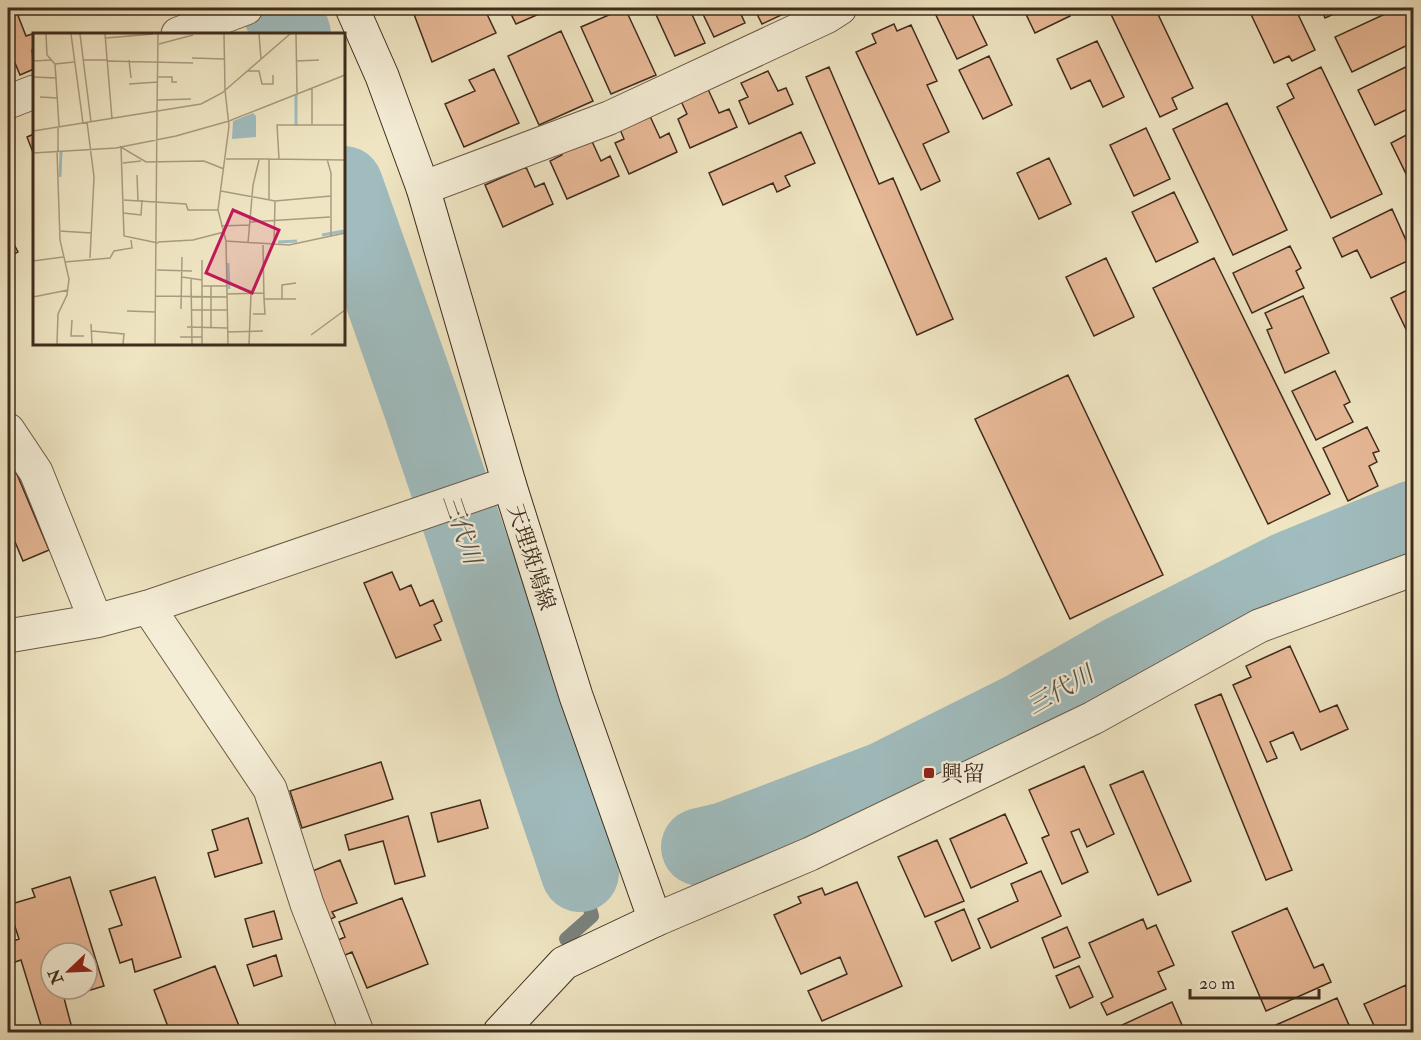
<svg xmlns="http://www.w3.org/2000/svg" width="1421" height="1040" font-family="'IM FELL Double Pica','Noto Serif JP',serif">
	<style>
		.lines { fill: none; stroke-linecap: round; stroke-linejoin: round }
		.stream { stroke: #79827e; stroke-width: 14 }
		.river { stroke: #a0bcbe; stroke-width: 78 }
		.building { fill: #e7b896; stroke: #3f2c1d; stroke-width: 1.5; fill-rule: evenodd }
		.street-casing { stroke: #6b5a46; stroke-width: 35 }
		.secondary-casing { stroke: #3f2c1d; stroke-width: 35 }
		.street { stroke: #f5eed7; stroke-width: 33 }
		.secondary { stroke: #f5eed7; stroke-width: 33 }
		.poi-dot { fill: #8f2418; stroke: #f5eed7; stroke-width: 2 }
		.labels { text-anchor: middle; stroke-width: 4.5; stroke-linejoin: round; paint-order: stroke }
		.street-label { font-size: 22px; fill: #3f2c1d; stroke: #f5eed7 }
		.poi-label { font-size: 22px; fill: #3f2c1d; stroke: #f5eed7; text-anchor: start }
		.water-label { font-size: 24px; font-style: italic; fill: #575045; stroke: #f5eed7 }
		.inset-river { fill: none; stroke: #a0bcbe; stroke-width: 3 }
		.inset-road { fill: none; stroke: #a99b80; stroke-width: 1.5 }
		.view { fill: #c2185b; fill-opacity: 0.15; stroke: #c2185b; stroke-width: 3 }
		.inset-edge { fill: none; stroke: #3f2c1d; stroke-width: 3 }
	</style>
	<rect width="100%" height="100%" fill="#efe5c2"/>
	<filter id="stains"><feTurbulence type="fractalNoise" baseFrequency=".00333" numOctaves="4"/><feColorMatrix values="0 0 0 0 .2 0 0 0 0 .09 0 0 0 0 .02 0 0 0 .5 -.17"/></filter>
	<radialGradient id="worn" r=".72"><stop offset=".6" stop-color="#630" stop-opacity="0"/><stop offset="1" stop-color="#630" stop-opacity=".3"/></radialGradient>
	<g class="lines">
		<path class="stream" d="M566,939L592,916L580,873"/>
		<path class="river" d="M280,8L292,34
			M344,185L422,406L580,873
			M700,847L726,841L886,780L1020,713L1123,654L1289,570L1414,519"/>
	</g>
	<path class="building" d="M415,8H484L496,33L432,62L412,9Z
		M508,8H553L516,24Z
		M625,8L656,75L611,94L581,27Z
		M653,8H689L705,43L675,56Z
		M700,8H738L745,23L714,37Z
		M754,8H790L792,10L762,24Z
		M937,8H969L987,45L957,59L933,9Z
		M1023,8H1067L1070,16L1035,33Z
		M1108,8H1155L1193,88L1172,98L1177,109L1160,117Z
		M1248,8H1295L1315,50L1292,61L1289,56L1274,63Z
		M1321,8H1347L1325,18Z
		M1398,8H1414L1410,11L1414,18V42L1352,72L1335,37Z
		M17,13L26,36L32,34L34,40V49L32,50L34,69L20,75L8,46V17Z
		M894,24L897,31L911,25L937,81L927,85L949,132L923,144L940,181L921,190L856,52L876,43L872,34Z
		M561,31L593,101L539,125L508,56Z
		M1097,41L1124,97L1103,107L1090,80L1071,89L1057,59Z
		M989,56L1012,105L983,119L959,70Z
		M1414,63V106L1375,125L1358,90Z
		M829,67L879,184L893,178L953,319L917,335L806,77Z
		M1321,67L1382,194L1331,218L1277,107L1294,98L1287,84Z
		M494,69L519,123L464,147L445,104L475,91L469,80Z
		M768,71L778,91L786,88L793,104L749,124L739,101L748,97L741,83Z
		M707,87L719,113L729,109L737,127L690,148L678,119L687,114L680,99Z
		M1227,103L1287,230L1233,255L1173,129Z
		M649,114L660,138L669,133L677,152L629,174L615,143L624,139L619,127Z
		M1146,128L1170,179L1134,196L1110,145Z
		M1414,131V183L1411,184L1391,143Z
		M801,132L815,163L785,176L790,186L777,192L773,183L723,205L709,173Z
		M34,134V155L27,137Z
		M590,137L601,161L610,156L619,176L567,199L550,161L562,155L560,151Z
		M1049,158L1071,204L1039,219L1017,173Z
		M526,167L535,187L544,183L553,204L503,227L485,185Z
		M1174,192L1198,242L1156,262L1132,212Z
		M1392,209L1414,258L1371,278L1357,250L1342,257L1333,238Z
		M8,233L18,252L8,257Z
		M1290,246L1301,268L1296,271L1304,288L1252,313L1233,273Z
		M1106,258L1134,317L1094,336L1066,277Z
		M1214,258L1330,494L1268,524L1153,288Z
		M1414,287V346L1391,298Z
		M1303,296L1329,353L1285,373L1267,330L1272,328L1265,313Z
		M1335,371L1350,402L1344,405L1353,422L1316,440L1292,391Z
		M1068,375L1163,575L1070,619L975,419Z
		M1367,427L1379,451L1373,453L1377,462L1369,466L1378,486L1348,501L1323,448Z
		M8,466L11,474L16,472L49,550L23,561L8,525Z
		M392,572L400,590L411,585L420,606L433,600L442,621L434,625L441,640L396,658L364,583Z
		M1290,646L1320,712L1337,705L1348,729L1301,750L1293,732L1270,742L1277,758L1267,762L1233,685L1251,677L1246,666Z
		M1221,694L1292,870L1266,880L1195,705Z
		M381,762L393,799L302,828L290,791Z
		M1084,766L1114,834L1087,847L1079,829L1071,832L1088,872L1062,884L1042,838L1049,835L1029,790Z
		M1143,771L1191,881L1158,895L1110,785Z
		M480,800L488,828L438,842L431,813Z
		M1005,814L1027,863L971,888L950,839Z
		M408,816L425,876L395,884L383,841L349,850L345,835Z
		M248,818L262,863L215,877L208,853L218,850L212,830Z
		M937,840L964,901L925,917L898,857Z
		M340,860L357,903L332,912L335,917L329,920L310,872Z
		M1041,871L1061,916L991,948L978,919L1018,901L1011,884Z
		M70,877L104,986L64,998L73,1032H43L21,960L12,963L8,949V943L19,939L8,905L35,897L32,889ZM51,953H87V989H51Z
		M155,877L181,957L135,972L132,959L120,963L109,929L122,925L110,891Z
		M857,882L902,986L822,1021L808,991L847,974L840,957L801,974L774,915L801,903L798,897L822,888L825,895Z
		M402,898L428,964L367,988L352,952L343,956L336,941L345,937L339,922Z
		M1287,908L1314,968L1323,964L1331,982L1266,1011L1232,932Z
		M964,909L980,948L952,961L935,922Z
		M274,911L282,939L253,947L245,919Z
		M1143,919L1147,929L1156,925L1174,965L1158,972L1166,989L1107,1015L1101,1003L1113,997L1089,943Z
		M1067,927L1080,957L1054,968L1042,938Z
		M276,955L282,976L254,986L247,965Z
		M215,966L241,1031L250,1027L252,1032H170L154,990Z
		M1079,966L1093,997L1070,1008L1056,976Z
		M1406,985L1414,1001V1032H1377L1364,1004Z
		M1337,998L1352,1032H1279L1276,1025Z
		M1172,1002L1185,1032H1126L1122,1025Z"/>
	<g class="lines">
		<g class="street-casing">
			<path id="street" d="M178,34L246,8
				M8,102L34,92
				M423,188L609,118L826,17L840,8
				M8,430L36,472L96,621
				M148,607L270,789L307,904L357,1032
				M8,636L96,621L148,607L509,483
				M655,920L810,854L1093,718L1259,626L1414,569"/>
		</g>
		<g class="secondary-casing">
			<path id="secondary" d="M352,8L382,76L423,188L509,483L576,696L655,920L564,963L500,1032"/>
		</g>
		<use href="#street" class="street"/>
		<use href="#secondary" class="secondary"/>
	</g>
	<rect class="poi-dot" x="923" y="767" width="12" height="12" rx="3"/>
	<g class="labels">
		<g class="street-label">
			<text transform="translate(532 557) rotate(72)" y="8">天理斑鳩線</text>
		</g>
		<g class="poi-label">
			<text x="941" y="781">興留</text>
		</g>
		<g class="water-label">
			<text transform="translate(462 529) rotate(71)" y="8">三代川</text>
			<text transform="translate(1060 690) rotate(-30)" y="8">三代川</text>
		</g>
	</g>
	<g transform="translate(33 33)">
		<rect width="312" height="312" fill="#efe5c2"/>
		<path d="M220,80L223,83V104L199,106L200,88Z" fill="#a0bcbe"/>
		<path class="inset-river" d="M263,61V93M27,144L28,119M289,202L311,198M245,209L264,208M195,230L196,256"/>
		<path class="inset-road" d="M13,1L14,22L22,31L26,93M38,1L50,90M47,1L58,89M72,1L79,86M191,1L192,57M226,1L228,26M263,1L264,60M73,5L120,1M126,11L160,2M159,25L192,26M50,27H75M96,27L98,45M0,28L18,27M75,28L160,30M263,28L286,27M22,31L41,29M214,38H226L229,51H240V42M0,44L24,45M125,44H139V49H144M96,51L125,49M279,55V91M192,57L196,93L185,177L193,208L256,212L312,200M7,64L25,65M124,67L158,66M124,80L125,1M54,89L61,144L57,225M25,94V118M0,98L168,71L189,60L257,1M24,118L27,207L36,246L34,262L25,281L24,311M0,120L83,115L143,103L196,88L312,42M193,126H236V166M236,126L312,127M246,126L244,92H312M294,126L298,140V203M90,130L108,128M104,142L105,168M188,158L242,168L298,163M91,167L153,171L155,177H185M90,180L108,182L109,167M217,189L297,184M188,193L216,192M26,198L59,200M193,208L195,311M125,209L160,207L191,199M125,210L91,203L88,114L113,129L171,128L191,136M215,210L220,152L226,127M230,212L231,266H263M241,212L242,168M0,228L30,224M32,229L77,225L81,218L99,215L98,207M124,237L159,238M149,244L169,247M158,245L159,311M169,253H194M178,253V294M194,261L231,260M123,263L194,264M0,264L35,257M249,266V252L263,250M148,276L149,224M159,277H194M94,278L123,279M220,281H232L231,266M39,287L38,303H51M58,291L59,311M154,294L194,295M59,298L91,301L90,311M194,299L230,298M278,302L312,277M147,304H169M122,311L124,80M169,311V227M216,311L218,261"/>
		<path class="view" d="M200,177L246,197L219,260L173,240Z"/>
		<rect width="312" height="312" class="inset-edge"/>
	</g>
	<rect width="1421" height="1040" fill="none" stroke="#efe5c2" stroke-width="30"/>
	<rect x="9" y="9" width="1403" height="1022" fill="none" stroke="#3f2c1d" stroke-width="3"/>
	<rect x="15" y="15" width="1391" height="1010" fill="none" stroke="#3f2c1d" stroke-width="1.5"/>
	<g transform="translate(69 971) rotate(247)"><circle r="28" fill="#f5eed7" stroke="#aca08d" stroke-width="1.5"/>
	<path d="M0-4.5L10 22L0 15L-10 22Z" fill="#8f2418"/>
	<text y="-9" font-size="16" font-weight="bold" text-anchor="middle" fill="#3f2c1d">N</text>
	</g>
	<path d="M1190 989v9h129v-9" fill="none" stroke="#3f2c1d" stroke-width="3"/>
	<text x="1199" y="989" font-size="18" fill="#3f2c1d" stroke="#f5eed7" stroke-width="4.5" paint-order="stroke">20 m</text>
	<rect width="100%" height="100%" filter="url(#stains)"/>
	<rect width="100%" height="100%" fill="url(#worn)"/>
</svg>
